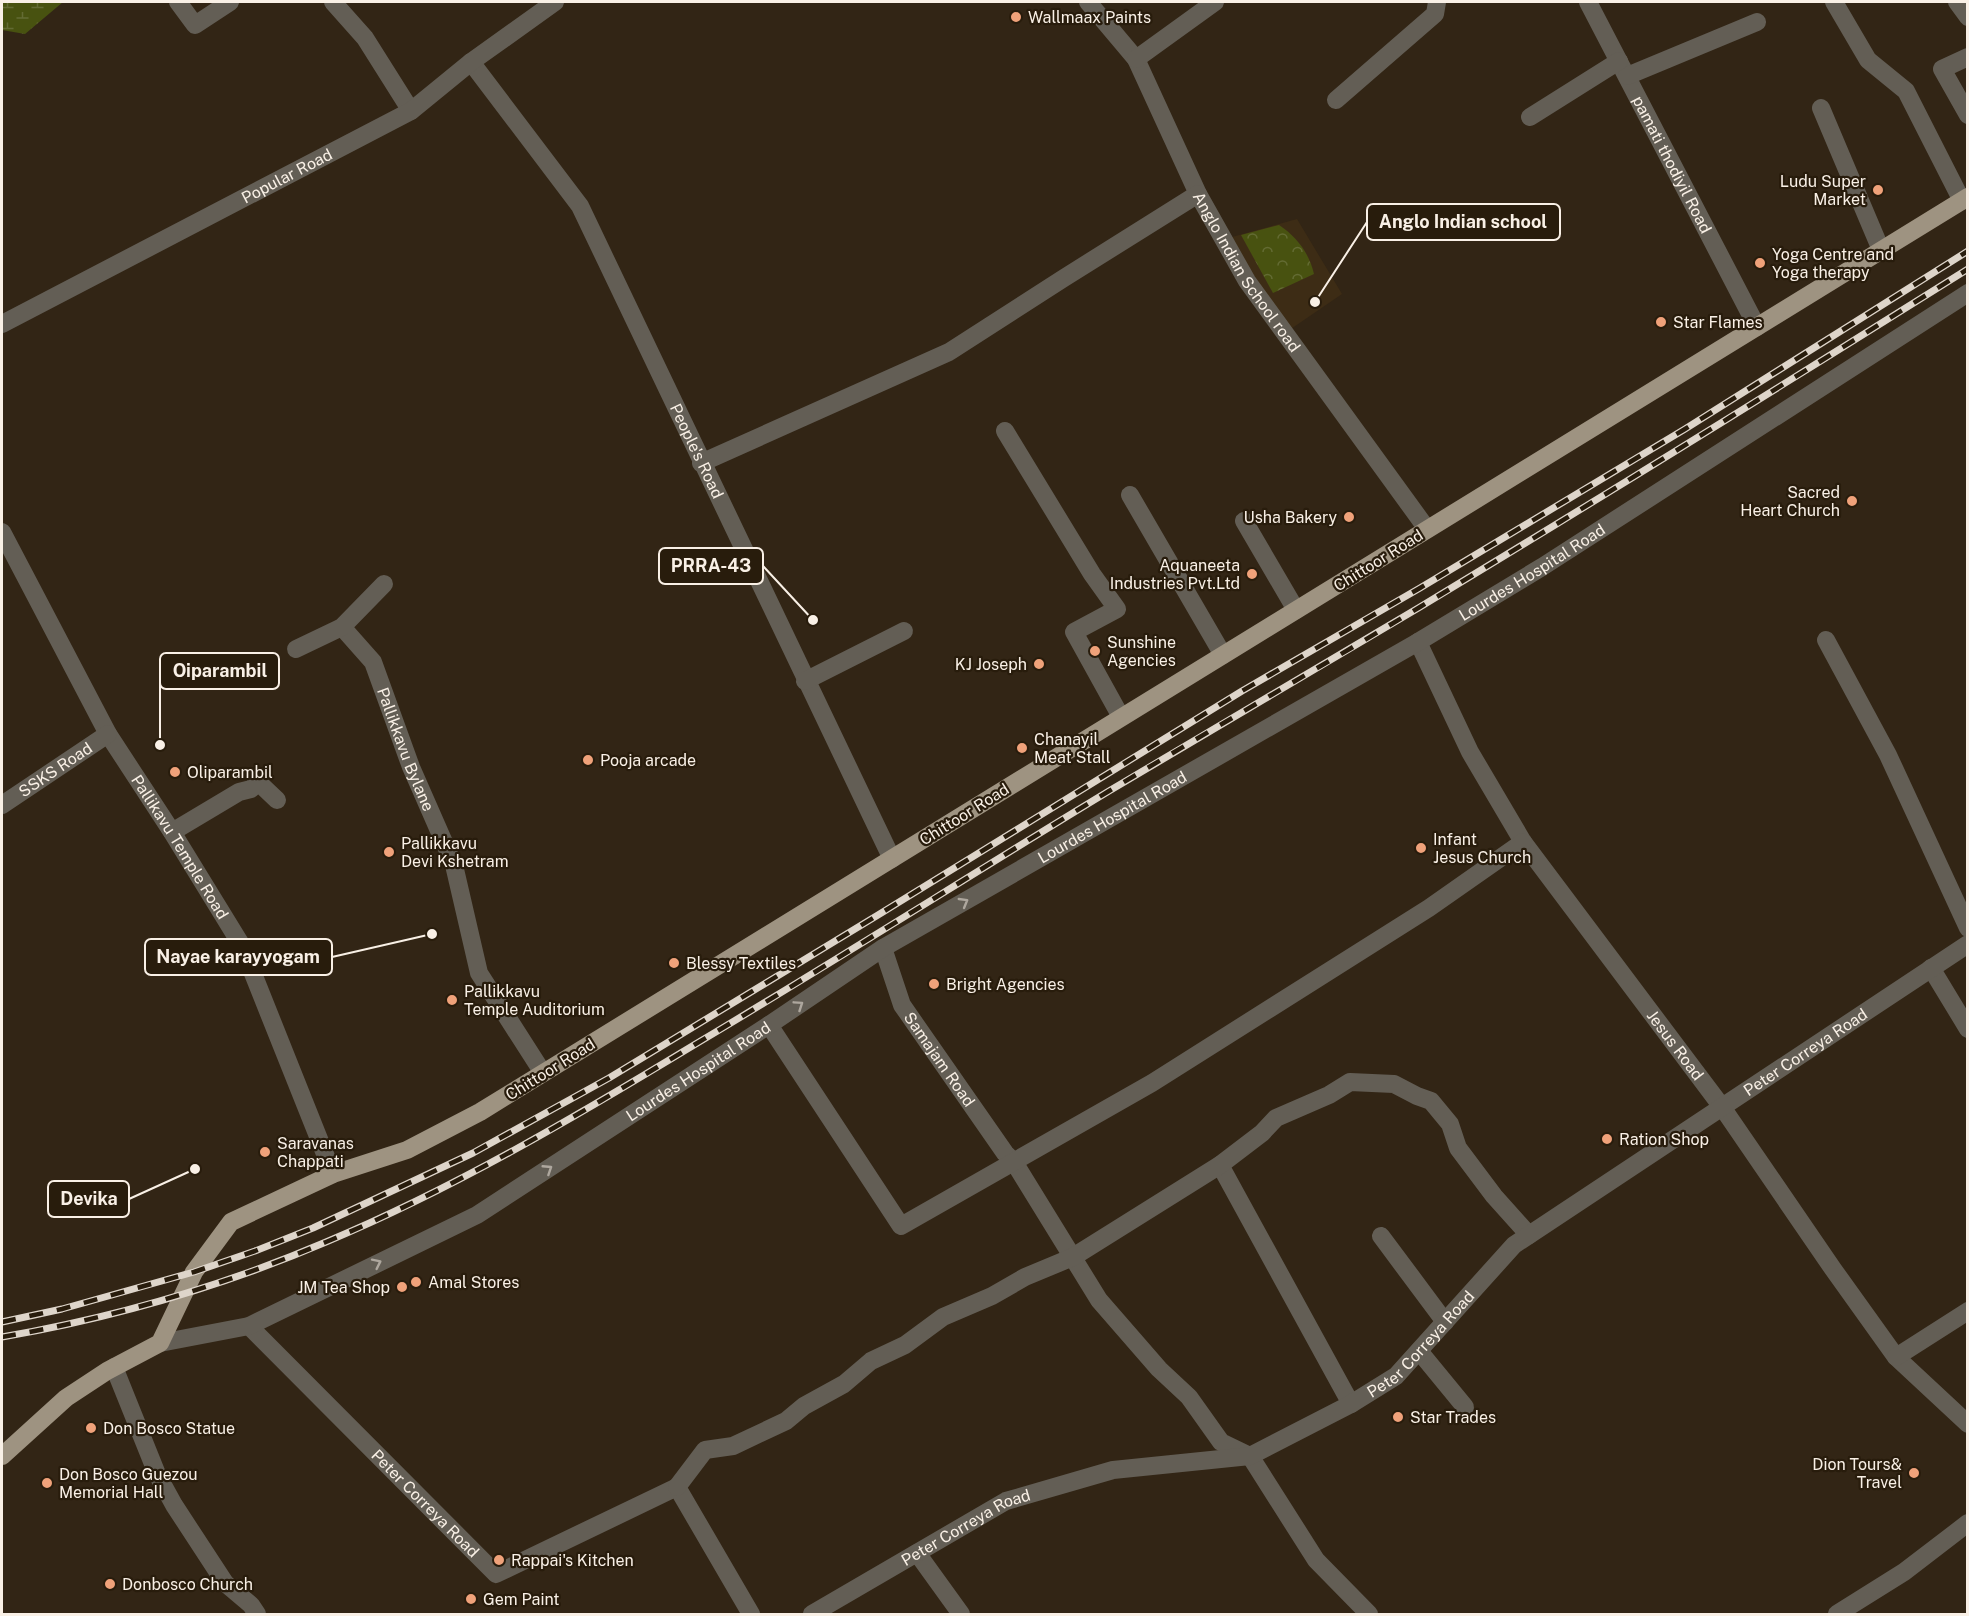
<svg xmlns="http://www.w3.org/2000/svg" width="1969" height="1616" font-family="'Public Sans',sans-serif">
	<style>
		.built { fill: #3d2c15 }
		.wetland { fill: url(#wetland-marsh) }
		.park { fill: url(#park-crowns) }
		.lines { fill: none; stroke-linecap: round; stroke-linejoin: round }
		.minor { stroke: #635e55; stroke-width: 18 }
		.major { stroke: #9e9381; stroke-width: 18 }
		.rail-casing { stroke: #ded5ca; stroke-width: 7 }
		.rail { stroke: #281c0c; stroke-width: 4.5; stroke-dasharray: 14; stroke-linecap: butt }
		.oneway { stroke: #aea79e }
		.poi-dot { fill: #f0a27a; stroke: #281c0c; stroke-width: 2 }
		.labels { text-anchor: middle; stroke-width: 4.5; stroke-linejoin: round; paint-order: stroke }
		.poi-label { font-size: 16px; fill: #f9f0e6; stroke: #281c0c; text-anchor: start }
		.street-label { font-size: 16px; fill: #f9f0e6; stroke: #281c0c }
		.leader { fill: none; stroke: #f9f0e6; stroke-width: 2 }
		.callout-dot { fill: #f9f0e6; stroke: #281c0c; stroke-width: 2 }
		.callout { fill: #281c0c; stroke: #f9f0e6; stroke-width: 2 }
		.callout-label { font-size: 18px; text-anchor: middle; font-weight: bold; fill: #f9f0e6 }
	</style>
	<defs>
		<pattern id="wetland-marsh" width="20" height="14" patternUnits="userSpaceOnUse" patternTransform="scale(1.5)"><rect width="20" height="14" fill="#485210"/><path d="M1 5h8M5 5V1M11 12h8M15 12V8" fill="none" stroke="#636b33"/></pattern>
		<pattern id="park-crowns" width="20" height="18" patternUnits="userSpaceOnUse" patternTransform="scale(1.5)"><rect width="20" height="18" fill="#485210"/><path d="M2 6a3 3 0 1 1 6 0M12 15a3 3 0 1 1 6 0" fill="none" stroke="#636b33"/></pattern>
	</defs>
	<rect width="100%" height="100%" fill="#322515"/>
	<path class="built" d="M1297,219L1342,294L1285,333L1232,237Z"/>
	<path class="wetland" d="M2,2H63L25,34L2,30Z"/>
	<path class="park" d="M1279,225C1297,237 1309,253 1314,274L1273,293L1241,235Z"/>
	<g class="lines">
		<g class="minor">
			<path d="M178,2L195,25L230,2"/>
			<path d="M333,2L365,38L411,111"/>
			<path id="s1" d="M1088,2L1136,59L1198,194L1247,281L1427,529"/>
			<path id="s2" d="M1588,2L1757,327"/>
			<path d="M1834,2L1868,60L1906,91L1962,201"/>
			<path d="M1957,2L1968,17"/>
			<path d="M1968,57L1942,69L1968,115"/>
			<path d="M1136,59L1215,2"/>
			<path id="s3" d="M471,62L580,206L892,859"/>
			<path d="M1627,76L1757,22"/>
			<path d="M1336,100L1435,14L1437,2"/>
			<path d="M1821,108L1881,250"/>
			<path d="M1530,117L1619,61"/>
			<path id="s4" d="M2,324L411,111L471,62L555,2"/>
			<path d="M1005,431L1092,574L1117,609L1074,632L1121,717"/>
			<path d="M701,463L949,352L1064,278L1198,194"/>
			<path d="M1130,495L1223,655"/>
			<path d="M1244,521L1296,610"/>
			<path id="s5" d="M2,532L108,734L172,832L242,946L333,1174"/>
			<path id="s6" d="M342,627L373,662L411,767L454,865L479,973L543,1073"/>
			<path d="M1826,640L1888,755L1968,928"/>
			<path id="s7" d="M1418,642L1470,752L1523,842L1722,1107L1833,1269L1896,1357L1968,1424"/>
			<path d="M296,649L342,627L384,584"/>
			<path d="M805,681L904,631"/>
			<path id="s8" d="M2,805L108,734"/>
			<path d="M172,832L239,792L251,789L258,782L277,800"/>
			<path id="s9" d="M883,948L902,1005L1005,1153L1014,1162L1099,1300L1159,1369L1189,1397L1221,1442L1250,1456L1316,1560L1369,1614"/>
			<path d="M1931,968L1968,1029"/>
			<path d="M769,1025L901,1226L1152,1083L1429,908L1523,842"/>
			<path d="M1220,1165L1351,1404"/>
			<path d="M1381,1236L1445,1322"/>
			<path id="s10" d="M249,1326L496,1574L677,1487L751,1614"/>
			<path id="s11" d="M160,1343L249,1326L477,1215L769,1025L883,948L1418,642L1542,567L1968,293"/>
			<path d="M1419,1351L1465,1407"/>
			<path d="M1896,1357L1968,1311"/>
			<path d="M114,1367L157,1474L174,1505L225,1583L251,1605L257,1614"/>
			<path d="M677,1487L705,1450L733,1446L786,1421L804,1406L844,1384L871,1361L905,1345L943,1317L992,1296L1025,1277L1073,1257L1220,1165L1262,1133L1276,1118L1329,1095L1350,1082L1394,1084L1417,1096L1431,1101L1450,1124L1458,1148L1494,1196L1529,1235"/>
			<path d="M917,1553L961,1614"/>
			<path id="s12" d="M812,1614L1006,1501L1113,1470L1250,1456L1351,1404L1396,1376L1514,1245L1968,944"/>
			<path d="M1837,1614L1904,1572L1968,1523"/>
		</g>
		<path class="major" d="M2,1456L66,1398L107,1371L160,1343L194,1272L231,1222L333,1174L407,1150L480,1112L1968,197"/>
		<g class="rail-casing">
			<path id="rail" d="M2,1322L62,1309L194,1272L255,1251L313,1228L473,1153L609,1078L878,915L1242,691L1420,588L1685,429L1968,251
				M2,1337C112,1318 223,1286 326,1242C455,1188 575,1117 694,1045C834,962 970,875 1109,791C1212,729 1317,669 1420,607C1604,496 1786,383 1968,269"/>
		</g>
		<use href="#rail" class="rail"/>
	</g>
	<defs><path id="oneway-chevron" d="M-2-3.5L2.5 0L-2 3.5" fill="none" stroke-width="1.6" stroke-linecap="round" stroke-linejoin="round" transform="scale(1.5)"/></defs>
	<g class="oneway">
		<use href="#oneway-chevron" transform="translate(964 902) rotate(-30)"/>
		<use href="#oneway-chevron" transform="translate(799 1005) rotate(-34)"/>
		<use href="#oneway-chevron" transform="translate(548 1169) rotate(-33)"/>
		<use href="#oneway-chevron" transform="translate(377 1263) rotate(-26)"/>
	</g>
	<g class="poi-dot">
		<circle cx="1016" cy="17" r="6"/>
		<circle cx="1878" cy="190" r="6"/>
		<circle cx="1760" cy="263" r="6"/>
		<circle cx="1661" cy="322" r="6"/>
		<circle cx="1852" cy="501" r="6"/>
		<circle cx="1349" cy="517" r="6"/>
		<circle cx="1252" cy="574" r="6"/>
		<circle cx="1095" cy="651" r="6"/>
		<circle cx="1039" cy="664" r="6"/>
		<circle cx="1022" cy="748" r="6"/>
		<circle cx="588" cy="760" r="6"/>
		<circle cx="175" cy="772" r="6"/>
		<circle cx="1421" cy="848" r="6"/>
		<circle cx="389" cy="852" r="6"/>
		<circle cx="674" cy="963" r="6"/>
		<circle cx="934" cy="984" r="6"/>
		<circle cx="452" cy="1000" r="6"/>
		<circle cx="1607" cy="1139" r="6"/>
		<circle cx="265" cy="1152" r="6"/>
		<circle cx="416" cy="1282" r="6"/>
		<circle cx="402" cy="1287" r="6"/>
		<circle cx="1398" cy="1417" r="6"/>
		<circle cx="91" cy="1428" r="6"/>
		<circle cx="1914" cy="1473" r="6"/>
		<circle cx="47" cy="1483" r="6"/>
		<circle cx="499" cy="1560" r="6"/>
		<circle cx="110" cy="1584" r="6"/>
		<circle cx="471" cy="1599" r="6"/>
	</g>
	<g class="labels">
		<g class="poi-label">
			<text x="1028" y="23">Wallmaax Paints</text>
			<text x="1866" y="187" text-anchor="end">Ludu Super<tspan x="1866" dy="18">Market</tspan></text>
			<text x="1772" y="260">Yoga Centre and<tspan x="1772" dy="18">Yoga therapy</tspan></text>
			<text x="1673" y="328">Star Flames</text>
			<text x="1840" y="498" text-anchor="end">Sacred<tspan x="1840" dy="18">Heart Church</tspan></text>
			<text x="1337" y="523" text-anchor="end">Usha Bakery</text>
			<text x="1240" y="571" text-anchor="end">Aquaneeta<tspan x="1240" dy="18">Industries Pvt.Ltd</tspan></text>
			<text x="1107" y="648">Sunshine<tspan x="1107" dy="18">Agencies</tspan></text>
			<text x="1027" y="670" text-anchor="end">KJ Joseph</text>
			<text x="1034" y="745">Chanayil<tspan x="1034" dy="18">Meat Stall</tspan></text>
			<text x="600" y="766">Pooja arcade</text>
			<text x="187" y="778">Oliparambil</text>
			<text x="1433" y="845">Infant<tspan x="1433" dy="18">Jesus Church</tspan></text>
			<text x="401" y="849">Pallikkavu<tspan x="401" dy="18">Devi Kshetram</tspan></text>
			<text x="686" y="969">Blessy Textiles</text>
			<text x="946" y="990">Bright Agencies</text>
			<text x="464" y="997">Pallikkavu<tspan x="464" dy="18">Temple Auditorium</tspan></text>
			<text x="1619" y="1145">Ration Shop</text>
			<text x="277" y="1149">Saravanas<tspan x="277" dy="18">Chappati</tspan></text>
			<text x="428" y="1288">Amal Stores</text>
			<text x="390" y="1293" text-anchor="end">JM Tea Shop</text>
			<text x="1410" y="1423">Star Trades</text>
			<text x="103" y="1434">Don Bosco Statue</text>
			<text x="1902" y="1470" text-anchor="end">Dion Tours&amp;<tspan x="1902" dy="18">Travel</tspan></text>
			<text x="59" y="1480">Don Bosco Guezou<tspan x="59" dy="18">Memorial Hall</tspan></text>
			<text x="511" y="1566">Rappai's Kitchen</text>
			<text x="122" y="1590">Donbosco Church</text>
			<text x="483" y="1605">Gem Paint</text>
		</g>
		<g class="street-label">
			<text dy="6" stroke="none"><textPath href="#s2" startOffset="183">pamati thodiyil Road</textPath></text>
			<text dy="6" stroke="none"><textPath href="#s4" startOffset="321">Popular Road</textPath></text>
			<text dy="6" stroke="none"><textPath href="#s1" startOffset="315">Anglo Indian School road</textPath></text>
			<text dy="6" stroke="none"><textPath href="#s3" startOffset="452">People's Road</textPath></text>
			<text transform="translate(1378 560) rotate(-32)" y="6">Chittoor Road</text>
			<text dy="6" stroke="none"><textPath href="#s11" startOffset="1580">Lourdes Hospital Road</textPath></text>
			<text dy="6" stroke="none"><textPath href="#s6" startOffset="140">Pallikkavu Bylane</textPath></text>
			<text dy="6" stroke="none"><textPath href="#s8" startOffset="64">SSKS Road</textPath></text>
			<text transform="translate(964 814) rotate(-32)" y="6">Chittoor Road</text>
			<text dy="6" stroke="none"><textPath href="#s11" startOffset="1094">Lourdes Hospital Road</textPath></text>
			<text dy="6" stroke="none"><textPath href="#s5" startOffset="362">Pallikavu Temple Road</textPath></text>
			<text dy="6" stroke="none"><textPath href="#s7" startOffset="480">Jesus Road</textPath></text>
			<text dy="6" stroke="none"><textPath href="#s12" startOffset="1166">Peter Correya Road</textPath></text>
			<text dy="6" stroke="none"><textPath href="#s9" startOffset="126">Samajam Road</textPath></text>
			<text transform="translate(550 1069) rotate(-32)" y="6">Chittoor Road</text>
			<text dy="6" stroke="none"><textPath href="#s11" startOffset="608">Lourdes Hospital Road</textPath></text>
			<text dy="6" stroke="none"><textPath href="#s12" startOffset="680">Peter Correya Road</textPath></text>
			<text dy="6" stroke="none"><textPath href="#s10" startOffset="250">Peter Correya Road</textPath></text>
			<text dy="6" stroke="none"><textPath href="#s12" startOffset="177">Peter Correya Road</textPath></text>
		</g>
	</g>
	<path class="leader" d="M1315 302L1367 222M813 620L763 566M160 745L160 671M432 934L332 957M195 1169L129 1199"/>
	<g class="callout-dot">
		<circle cx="1315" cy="302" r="6"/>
		<circle cx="813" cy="620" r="6"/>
		<circle cx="160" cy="745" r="6"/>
		<circle cx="432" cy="934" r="6"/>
		<circle cx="195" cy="1169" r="6"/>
	</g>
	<g class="callout">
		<rect x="1367" y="204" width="193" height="36" rx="6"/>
		<rect x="659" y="548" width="104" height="36" rx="6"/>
		<rect x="160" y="653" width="119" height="36" rx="6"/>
		<rect x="145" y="939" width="187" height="36" rx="6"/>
		<rect x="48" y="1181" width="81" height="36" rx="6"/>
	</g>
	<g class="callout-label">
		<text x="1463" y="228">Anglo Indian school</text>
		<text x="711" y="572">PRRA-43</text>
		<text x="220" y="677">Oiparambil</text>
		<text x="238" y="963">Nayae karayyogam</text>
		<text x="89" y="1205">Devika</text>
	</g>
	<rect width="1969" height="1616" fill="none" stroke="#f9f0e6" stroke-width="6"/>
</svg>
